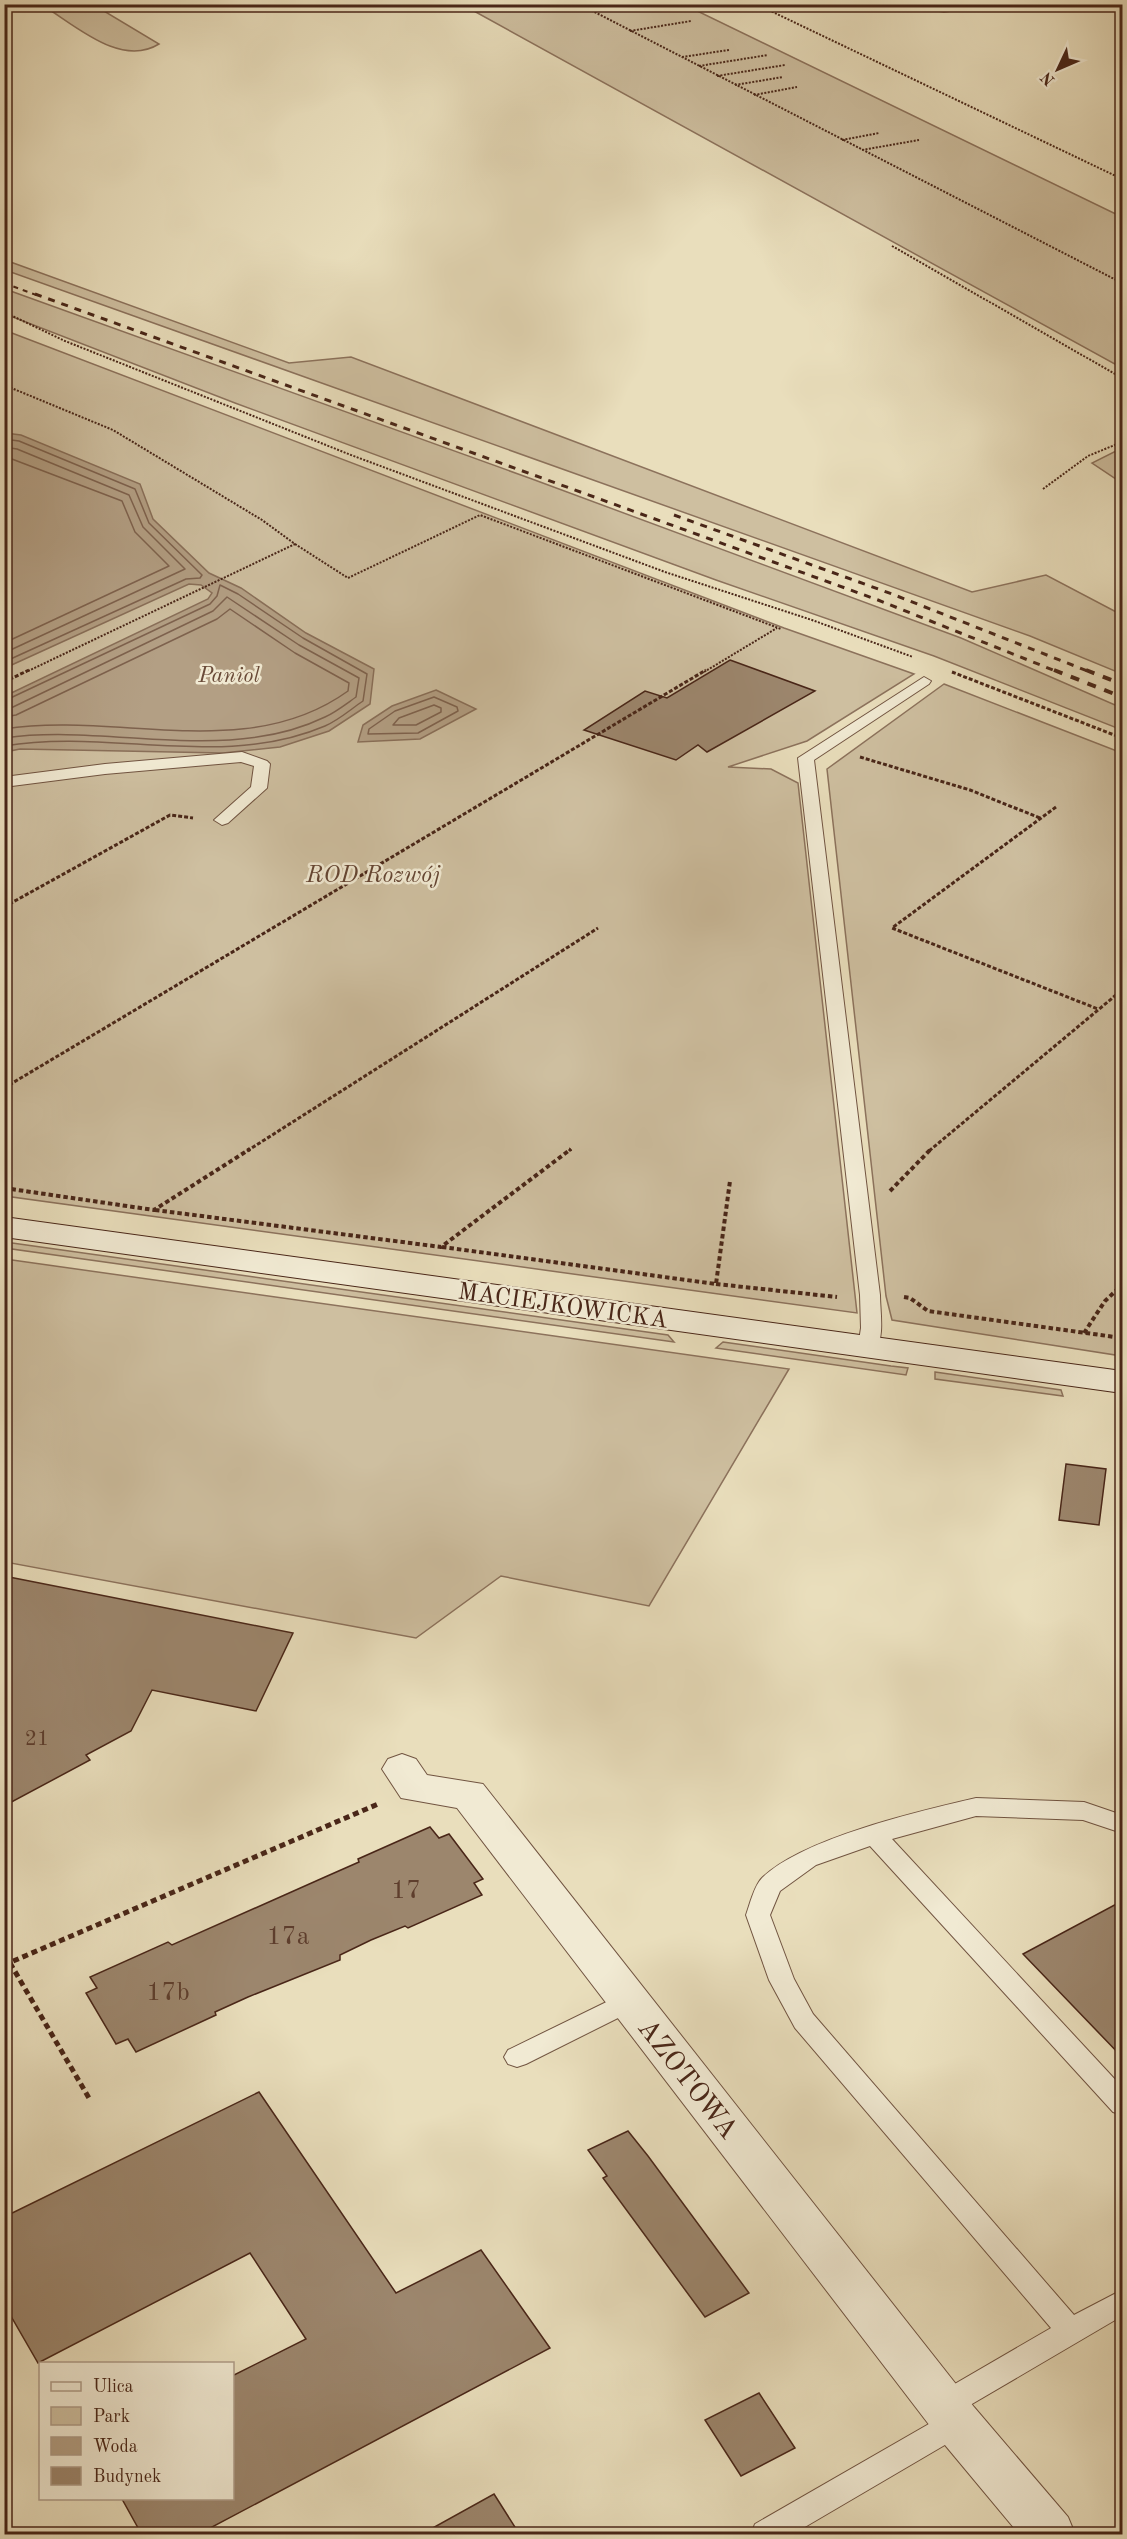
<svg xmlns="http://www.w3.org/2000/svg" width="1127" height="2539" font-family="'Old Standard TT',serif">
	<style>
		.green { fill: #cebfa0; stroke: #8c725c; stroke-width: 1.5 }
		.water { fill: #b39f84; stroke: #896f59; stroke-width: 1.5 }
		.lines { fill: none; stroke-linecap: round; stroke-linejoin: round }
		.shore { stroke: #7e624e; stroke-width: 1.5 }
		.building { fill: #9c866d; stroke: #492618; stroke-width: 1.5 }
		.lane-casing { stroke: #715441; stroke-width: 2 }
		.street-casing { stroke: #715441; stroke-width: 2 }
		.secondary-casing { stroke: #492618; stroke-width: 2 }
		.path-far3 { stroke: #492618; stroke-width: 2; stroke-dasharray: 2 1.5; stroke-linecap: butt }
		.path-far2 { stroke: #492618; stroke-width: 3; stroke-dasharray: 4 2; stroke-linecap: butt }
		.path-far1 { stroke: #492618; stroke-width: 4; stroke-dasharray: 4.5 3; stroke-linecap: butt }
		.path { stroke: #492618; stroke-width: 5; stroke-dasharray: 6 4; stroke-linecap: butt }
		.lane { fill: #f1ead3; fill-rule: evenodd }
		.street { fill: #f1ead3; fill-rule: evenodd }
		.secondary { fill: #f1ead3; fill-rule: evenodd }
		.rail-far2 { stroke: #492618; stroke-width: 2; stroke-dasharray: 5 5; stroke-linecap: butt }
		.rail-far1 { stroke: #492618; stroke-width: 3; stroke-dasharray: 7 7; stroke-linecap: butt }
		.rail { stroke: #492618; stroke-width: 4; stroke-dasharray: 9 9; stroke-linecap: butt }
		.labels { text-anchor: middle; stroke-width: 5; stroke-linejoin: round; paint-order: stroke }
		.number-label { font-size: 21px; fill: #5e3e2d }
		.far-water-label { font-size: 22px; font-style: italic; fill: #694a38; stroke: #f1ead3 }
		.park-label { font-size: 24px; font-style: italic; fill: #644533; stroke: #f1ead3 }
		.street-label { font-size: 24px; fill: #492618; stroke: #f1ead3 }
		.near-number-label { font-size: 26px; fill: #5e3e2d }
		.near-street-label { font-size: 28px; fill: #492618; stroke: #f1ead3 }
	</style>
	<rect width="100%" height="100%" fill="#e9debc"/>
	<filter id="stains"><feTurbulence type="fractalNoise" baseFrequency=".00333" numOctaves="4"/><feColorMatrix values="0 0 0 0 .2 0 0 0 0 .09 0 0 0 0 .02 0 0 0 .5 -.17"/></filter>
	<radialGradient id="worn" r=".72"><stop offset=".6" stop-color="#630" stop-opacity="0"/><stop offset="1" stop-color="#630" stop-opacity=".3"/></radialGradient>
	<path class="green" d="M42,5H94L159,44C120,68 74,24 42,5Z
		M463,5H685L1122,217V368Z
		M897,5V4L998,5L944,12Z
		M5,260L289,363L351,357L972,592L1046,575L1122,615V674L1030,636L5,270Z
		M5,289L532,479L961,638L1122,708V730L934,656L716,580L235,403L5,314Z
		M4,330L784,628L914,674L807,741L728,767L771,769L798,783L857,1313L5,1196Z
		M1122,448V483L1092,463Z
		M944,684L1122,753V1356L892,1320L886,1296L827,769Z
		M5,1242L668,1335L674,1342L5,1248Z
		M5,1259L789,1369L649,1606L501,1576L416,1638L5,1562Z
		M723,1342L891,1366L908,1368L906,1375L716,1348Z
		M935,1372L1061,1390L1063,1396L935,1379Z"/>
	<path class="water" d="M5,433L21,435L140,484L153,519L209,573L241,588L306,633L374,669L370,704L329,731L280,747L223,753L20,749L5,752V696L208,599L212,593L201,585L189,584L5,668Z
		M436,690L476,709L420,739L358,742L363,725L392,706Z"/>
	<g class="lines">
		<path class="shore" d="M4,439L19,441L135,489L149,523L202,575L200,578L186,579L4,662
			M4,447L17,449L129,495L143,527L185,569L4,653
			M4,456L122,501L135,532L169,566L4,643
			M434,697L457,707L458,711L418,733L368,734L369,729L395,711Z
			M4,701L210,604L217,596L220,585L238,594L303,638L367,674L363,701C351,709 339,720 325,726C222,770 110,728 4,746
			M434,705L441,708V712L416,725H393L399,718Z
			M4,708L13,707L213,611L227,597L299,645L359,678L356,697C346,704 336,712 325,717C226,765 109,723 4,738
			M4,717L16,715L217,619L230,609L295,653L349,683L348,691C247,764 117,711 4,729"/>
	</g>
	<path class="building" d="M730,660L815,691L707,752L698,745L676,760L584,730L645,691L667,698Z
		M1066,1464L1106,1469L1099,1525L1059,1520Z
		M4,1576L293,1633L256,1711L152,1690L131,1731L86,1755L90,1760L4,1806Z
		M430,1827L439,1838L449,1834L483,1879L474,1883L482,1895L408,1928L405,1926L371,1940L340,1955V1960L248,1997L215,2012L216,2015L136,2052L128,2039L116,2044L86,1993L97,1988L90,1977L168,1942L172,1945L325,1877L359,1862L358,1859Z
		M1122,1901V2057L1023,1954Z
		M259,2092L396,2293L481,2250L550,2348L197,2535H142L122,2499H232V2376L306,2339L250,2253L38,2363L4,2304V2217Z
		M628,2131L648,2156L749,2293L705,2317L603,2178L607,2176L588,2150Z
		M759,2393L795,2448L741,2476L705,2420Z
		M494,2494L520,2535H420Z"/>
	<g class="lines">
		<g class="lane-casing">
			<path id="lane" d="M924,677L931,681L929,684L814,760L880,1295C880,1312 885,1337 875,1351H861L858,1347L861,1328L860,1295L798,758Z
				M242,752L267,761L270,764L267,788L228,823L222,825L214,820L251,787L254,766L241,762L105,774L4,787V777L105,764Z
				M976,1798L1084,1802L1122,1815V1833L1083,1820L976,1816L892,1839L1122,2087V2115L1113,2112L870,1846L816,1865L780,1891L770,1915L794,1979L813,2014L1074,2315L1122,2290V2316L960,2411L967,2414L972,2423L967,2432L793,2534H751L755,2524L941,2417L934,2414L930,2405L934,2396L1051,2328L795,2028L769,1980L746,1915C750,1904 754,1886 762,1878C803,1838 920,1811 976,1798Z
				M629,1991L638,1994L642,2001L638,2008L526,2064L517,2067L508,2064L504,2057L508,2050Z"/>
		</g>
		<g class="street-casing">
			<path id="street" d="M402,1754L416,1759L427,1775L483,1784L974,2407L1068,2517L1075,2534H1019L940,2439L457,1808L401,1798L382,1769L388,1759Z"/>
		</g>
		<g class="secondary-casing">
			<path id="secondary" d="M4,1217L1122,1371V1393L4,1237Z"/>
		</g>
		<path class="path-far3" d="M579,4L1122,283
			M756,4L1122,179
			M630,31L691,21
			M682,57L729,50
			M699,66L768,55
			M717,76L785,65
			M735,85L783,77
			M754,95L797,87
			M842,140L879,133
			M862,150L919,140
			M892,246L1122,378
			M4,312L65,341L351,455L665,572L812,620L913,657
			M4,385L113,430L262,520L295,544L26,672
			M1043,489L1088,456L1122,442
			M295,544L348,578L480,515L781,629
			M704,672L777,628"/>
		<path class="path-far2" d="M952,672L1122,738
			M4,682L29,670
			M860,757L970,790L1040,818
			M1056,807L892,928L1098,1009
			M4,907L170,815L193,818
			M4,1088L706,670
			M247,1151L598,928
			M569,1151L571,1149
			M929,1151L1122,990"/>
		<path class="path-far1" d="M4,1188L154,1210L250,1149
			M890,1191L931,1149
			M155,1210L441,1247L571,1149
			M442,1247L716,1284L730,1181
			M716,1284L837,1297
			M904,1297L910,1298L928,1311L1122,1338
			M1084,1333L1105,1301L1122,1285"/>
		<path class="path" d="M10,1963L89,2098
			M4,1965L378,1804"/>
		<use href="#lane" class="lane"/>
		<use href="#street" class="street"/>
		<use href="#secondary" class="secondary"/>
		<path class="rail-far2" d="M4,283L39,296"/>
		<path class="rail-far1" d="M35,294L878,600L1058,672
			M674,515L892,594L1090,672"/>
		<path class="rail" d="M1054,670L1122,697
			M1086,670L1122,684"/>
	</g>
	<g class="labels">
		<g class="number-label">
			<text x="37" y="1745">21</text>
		</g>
		<g class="far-water-label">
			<text x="229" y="682">Paniol</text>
		</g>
		<g class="park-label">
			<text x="373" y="882">ROD Rozwój</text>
		</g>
		<g class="street-label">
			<text transform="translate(563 1305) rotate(8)" y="8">MACIEJKOWICKA</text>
		</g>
		<g class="near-number-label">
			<text x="406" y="1898">17</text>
			<text x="288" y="1944">17a</text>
			<text x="168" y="2000">17b</text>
		</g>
		<g class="near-street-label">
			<text transform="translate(689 2078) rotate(52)" y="10">AZOTOWA</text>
		</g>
	</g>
	<rect width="1127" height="2539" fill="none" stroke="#e9debc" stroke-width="24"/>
	<rect x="6" y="6" width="1115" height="2527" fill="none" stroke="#492618" stroke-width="3"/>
	<rect x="12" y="12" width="1103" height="2515" fill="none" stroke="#492618" stroke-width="1.5"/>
	<rect x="39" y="2362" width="195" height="138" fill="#f1ead3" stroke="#ae9c88" stroke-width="1.5"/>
	<rect x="51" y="2382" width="30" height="9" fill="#f1ead3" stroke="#ae9c88" stroke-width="1.5"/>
	<text x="93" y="2392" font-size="18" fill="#492618">Ulica</text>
	<rect x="51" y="2407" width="30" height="18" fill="#cebfa0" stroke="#ae9c88" stroke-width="1.5"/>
	<text x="93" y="2422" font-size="18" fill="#492618">Park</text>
	<rect x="51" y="2437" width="30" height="18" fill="#b39f84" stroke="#ae9c88" stroke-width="1.5"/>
	<text x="93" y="2452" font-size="18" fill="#492618">Woda</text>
	<rect x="51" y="2467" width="30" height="18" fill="#9c866d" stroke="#ae9c88" stroke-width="1.5"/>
	<text x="93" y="2482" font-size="18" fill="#492618">Budynek</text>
	<g transform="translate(1058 69) rotate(226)" stroke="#f1ead3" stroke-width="4.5" paint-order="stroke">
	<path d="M0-4.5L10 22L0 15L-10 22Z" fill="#492618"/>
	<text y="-9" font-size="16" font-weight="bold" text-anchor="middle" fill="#492618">N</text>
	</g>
	<rect width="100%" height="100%" filter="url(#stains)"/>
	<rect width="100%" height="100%" fill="url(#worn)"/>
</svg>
